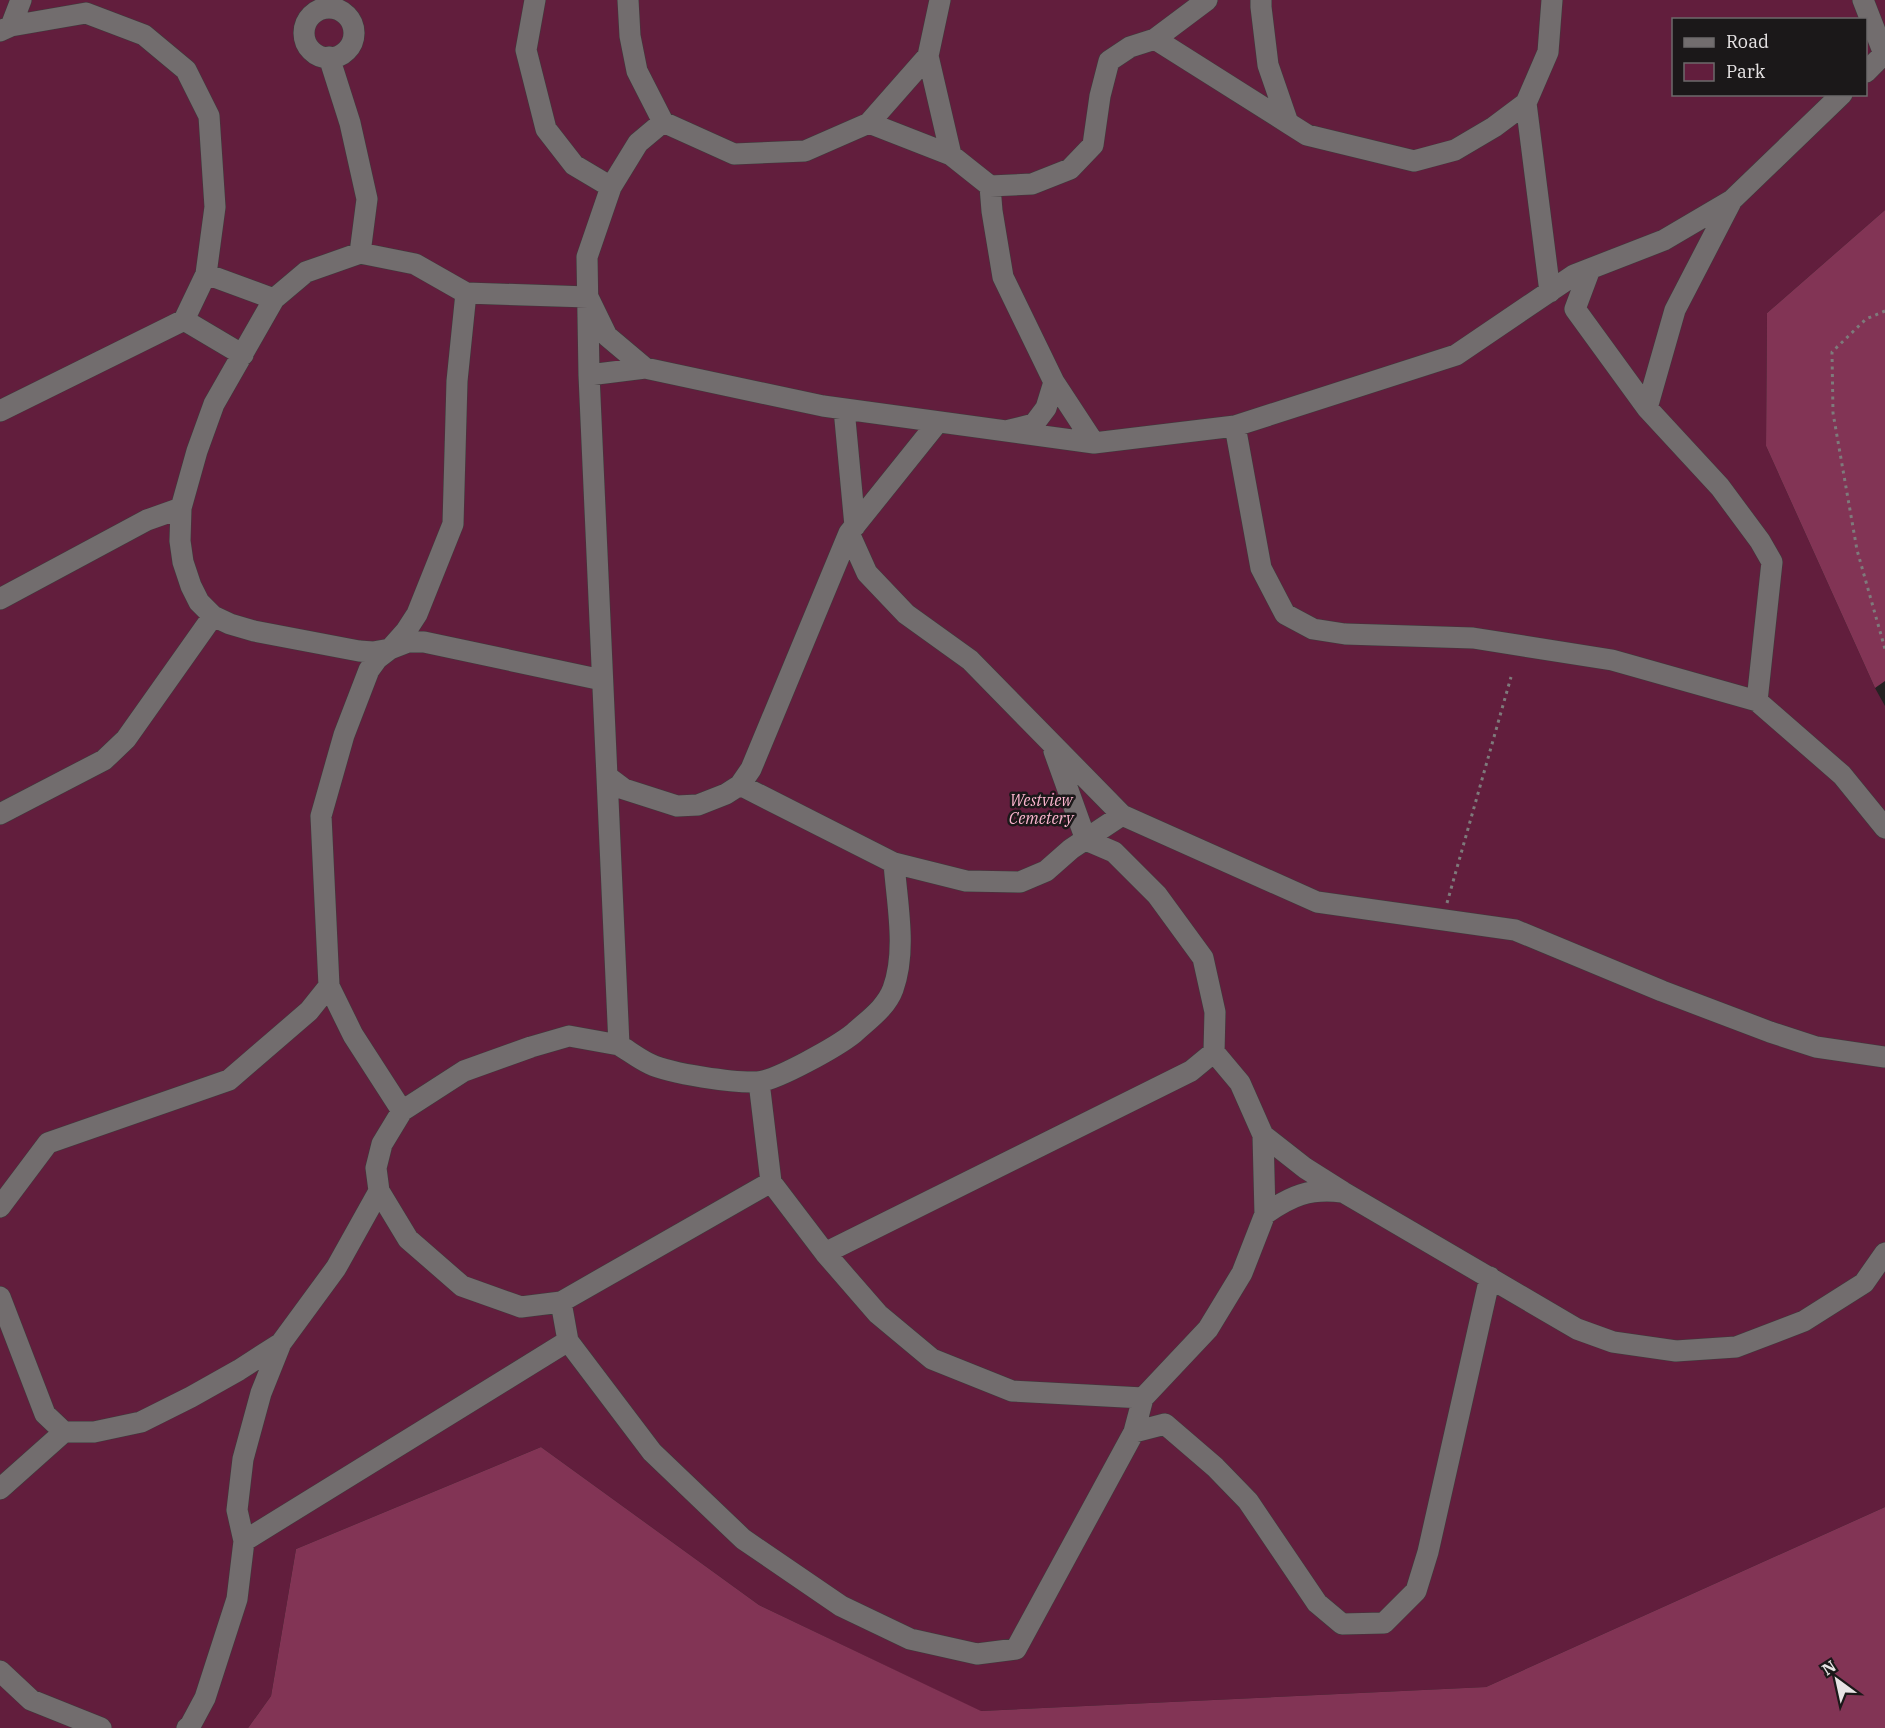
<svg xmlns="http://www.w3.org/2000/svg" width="1885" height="1728" font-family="'IBM Plex Serif',serif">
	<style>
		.green { fill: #621e3d; fill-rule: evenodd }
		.forest { fill: #823455 }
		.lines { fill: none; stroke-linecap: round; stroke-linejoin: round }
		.minor-casing { stroke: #3e3b3c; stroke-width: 22 }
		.path { stroke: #7e7a7b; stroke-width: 3; stroke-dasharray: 3 4.5; stroke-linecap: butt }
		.minor { stroke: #726d6e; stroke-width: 21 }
		.labels { text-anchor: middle; stroke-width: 5; stroke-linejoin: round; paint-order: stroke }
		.park-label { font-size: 16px; font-style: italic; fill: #fbb5ce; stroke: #1b1819 }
	</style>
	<rect width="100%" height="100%" fill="#252122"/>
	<path class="green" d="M0,0H1885V210L1767,313L1766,446L1875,688L1885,706V1507L1486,1687L980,1711L759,1605L541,1447L296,1549L271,1696L248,1728H0ZM1674,20H1866V94H1674Z"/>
	<path class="forest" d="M1885,210V681L1875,688L1766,446L1767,313Z
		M541,1447L759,1605L981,1711L1486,1687L1885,1507V1728H248L271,1696L296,1549Z"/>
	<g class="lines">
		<g class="minor-casing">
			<path id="minor" d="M535,0L526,50L546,129L574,165L611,187
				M628,0L630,36L637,71L663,122
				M940,0L928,56L951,155
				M1261,0V7L1268,65L1288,123L1307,135L1414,161L1455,150L1494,127L1526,103L1548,52L1552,0
				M1863,0L1884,54
				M304 33a25 25 0 1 1 50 0a25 25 0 1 1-50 0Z
				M11,26L21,0
				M0,31L11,26L86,13L144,35L186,70L209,116L215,207L206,274L184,320L0,411
				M1155,39L1288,123
				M329,57L350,123L367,199L360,253
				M1866,72L1885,53
				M1526,103L1550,292
				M869,123L951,155L990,186L1032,184L1070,169L1093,145L1100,96L1109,61L1130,47L1155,39L1207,0
				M990,186L992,211L1003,277L1054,382L1094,443
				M1590,269L1575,309L1647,408L1720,487L1760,541L1772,562L1757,701
				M206,274L274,299
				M466,293L457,381L453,524L417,614L406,631L390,649L373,652L359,651L254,631L230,624L213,616L199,602L191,586L183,562L180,541L181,508L197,451L214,404L274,299L306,272L360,253L415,264L466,293L588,297L607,336L645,368
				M184,320L243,355
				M589,375L587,257L611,187L638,143L663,122L734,154L805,151L869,123L928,56
				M1647,408L1675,310L1732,200
				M844,409L855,526
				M1235,426L1261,568L1285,614L1313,629L1345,634L1473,638L1612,660L1757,701L1842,775L1885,828
				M1010,430L1034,424L1046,408L1054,382
				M849,533L867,573L906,614L970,660L1122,815L1317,902L1515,930L1662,991L1770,1032L1816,1047L1885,1057
				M0,599L147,520L181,508
				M602,680L424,642H408L390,649L377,659L369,670L344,735L321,816L329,986L353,1035L402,1111L464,1071L531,1047L569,1036L619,1045L589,375L645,368L823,406L1094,443L1235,426L1456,355L1574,275L1664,240L1732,200L1842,94
				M608,777L624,789L677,806L698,805L726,794L740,785L751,769L849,533L938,422
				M740,785L894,863L966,881L1020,882L1046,871L1071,849L1122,815
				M0,814L104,760L126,739L213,616
				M619,1045C629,1051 639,1059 650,1064C671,1074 734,1083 757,1082C776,1081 838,1046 854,1033C868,1020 886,1008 893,989C907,950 897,904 894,863
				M759,1082L771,1182L825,1253L1191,1071L1214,1052
				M402,1111L382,1144L376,1168L379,1191L408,1239L462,1286L521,1307L561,1302L771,1182
				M1263,1135L1305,1168L1343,1192L1577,1329L1613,1342L1676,1351L1736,1347L1804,1321L1864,1283L1885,1253
				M0,1207L48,1143L229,1080L309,1011L329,986
				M1265,1214C1291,1196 1309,1188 1342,1192
				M825,1253L878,1314L932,1359L1012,1391L1143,1398L1208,1329L1242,1273L1265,1214L1263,1135L1240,1083L1214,1052L1215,1012L1203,958L1157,895L1114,852L1086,840L1054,751
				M0,1297L45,1414L64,1432H94L141,1422L191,1397L239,1370L281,1343L336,1268L379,1191
				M561,1302L568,1341L652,1452L743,1539L841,1606L910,1639L977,1654L1016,1649L1134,1432L1143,1398
				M1134,1432L1165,1424L1215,1467L1248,1501L1317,1603L1342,1624L1384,1623L1416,1591L1428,1552L1490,1277
				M0,1489L64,1432
				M244,1541L237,1510L243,1459L261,1393L281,1343
				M0,1671L31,1700L101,1728
				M187,1728L190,1726L205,1698L237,1599L244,1541L568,1341"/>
		</g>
		<path class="path" d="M1885,311L1866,319L1832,352L1833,413L1857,550L1885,649
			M1447,903L1511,677"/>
		<use href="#minor" class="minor"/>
	</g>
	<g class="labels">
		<g class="park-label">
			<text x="1041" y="806">Westview<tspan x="1041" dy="18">Cemetery</tspan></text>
		</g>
	</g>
	<rect x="1672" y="18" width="195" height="78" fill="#1b1819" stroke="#6d6a6b" stroke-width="1.5"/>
	<rect x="1684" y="38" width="30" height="9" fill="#726d6e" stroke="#6d6a6b" stroke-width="1.5"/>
	<text x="1726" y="48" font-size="18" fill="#e7e4e5">Road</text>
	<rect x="1684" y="63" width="30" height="18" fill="#621e3d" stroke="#6d6a6b" stroke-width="1.5"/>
	<text x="1726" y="78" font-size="18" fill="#e7e4e5">Park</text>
	<g transform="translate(1837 1680) rotate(327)" stroke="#1b1819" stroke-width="4.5" paint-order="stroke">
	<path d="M0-4.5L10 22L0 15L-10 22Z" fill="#e7e4e5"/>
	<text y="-9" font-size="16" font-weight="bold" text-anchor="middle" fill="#e7e4e5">N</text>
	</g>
</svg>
